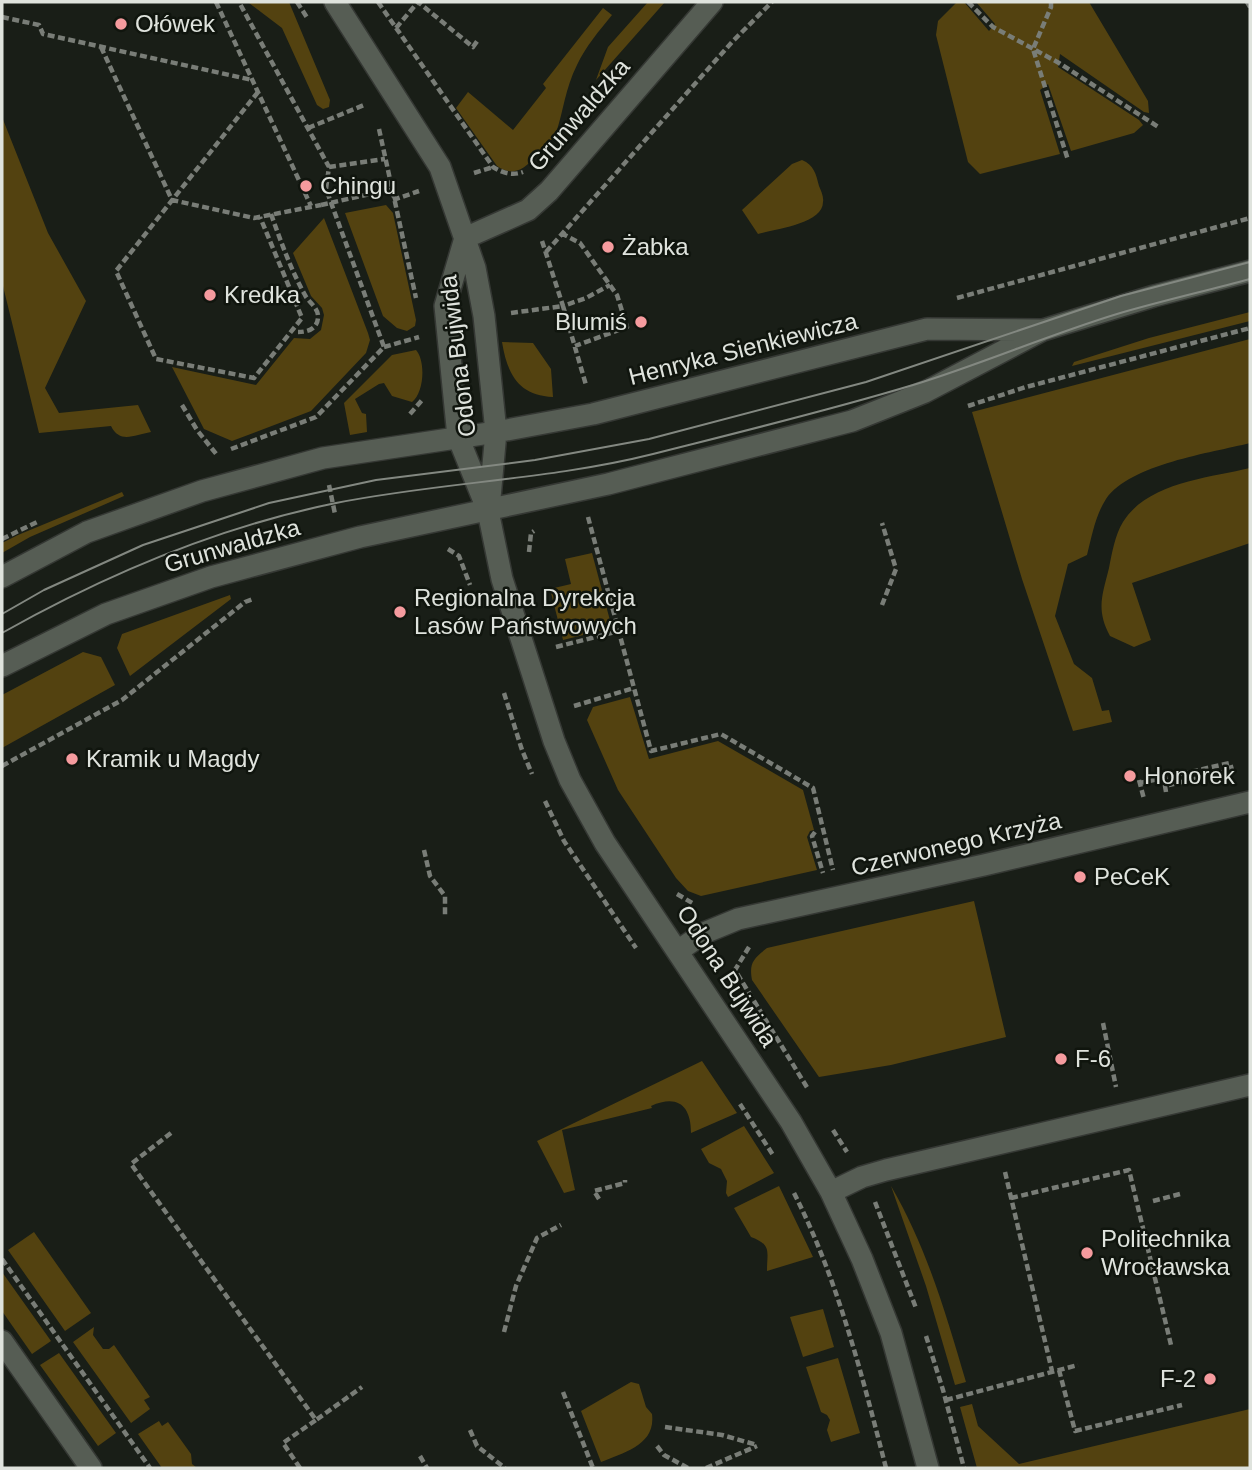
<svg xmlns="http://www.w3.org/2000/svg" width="1252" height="1470" font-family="Helvetica,sans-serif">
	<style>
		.green { fill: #534210 }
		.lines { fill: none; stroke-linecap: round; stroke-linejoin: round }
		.minor-casing { stroke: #353834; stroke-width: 24 }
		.path { stroke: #797d77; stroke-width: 4.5; stroke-dasharray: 7 3.5; stroke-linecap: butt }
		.minor { stroke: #565d54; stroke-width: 21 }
		.tram { stroke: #838881; stroke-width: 2 }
		.path-bridge { stroke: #797d77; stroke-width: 4.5; stroke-dasharray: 7 3.5; stroke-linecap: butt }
		.poi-dot { fill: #f59b9e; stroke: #10150e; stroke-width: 2.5 }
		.labels { text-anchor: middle; stroke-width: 5; stroke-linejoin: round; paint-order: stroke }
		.poi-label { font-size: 24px; fill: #dfe3dd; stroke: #10150e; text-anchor: start }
		.street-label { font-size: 24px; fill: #dfe3dd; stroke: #10150e }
	</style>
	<rect width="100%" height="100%" fill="#191e17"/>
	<path class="green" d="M251,2H289L330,100L329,107L323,109L317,105L282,28L249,3Z
		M648,2H665L596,80L608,47Z
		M957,2H964L989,31L995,24L976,2H1089L1148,101L1149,113L1144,112L1060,54L1058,67L1139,120L1143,125L1134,133L1071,151L1048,84L1040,90L1060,154L980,174L968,162L936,35L938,21Z
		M603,8L612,15C599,31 586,46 577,65C565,89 564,109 556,133C553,139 547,144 542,149C529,164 517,180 497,166L456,108L468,92L513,130L546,88L543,84Z
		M2,117L48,233L86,301L45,388L59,413L138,405L151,432C134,435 120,444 111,426L39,433L2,282Z
		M802,160C814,165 816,174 819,186C821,191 824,197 823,202C823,224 775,229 758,234L742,210L792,164Z
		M386,205L393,213L416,320L415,326L407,331L397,328L383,316L345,213Z
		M324,218L368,333L370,340L366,353L311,411L232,441L204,429L172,367L256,385L294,338L310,339L321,330L324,315L322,308L311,296L293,253Z
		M1250,312V321L1072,366L1074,362L1149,338Z
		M1250,339V443C1211,453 1130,464 1106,499C1095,516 1092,536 1087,555L1068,564L1055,616L1074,664L1092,678L1102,711L1109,710L1112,722L1073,731L1022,579L972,412Z
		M502,342L533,343L551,369L553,397C518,396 507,373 502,342Z
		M416,350C426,361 424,393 412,402L392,396L384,383L379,384L355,399L362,413L366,414L367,432L350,435L344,403L392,355Z
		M1250,468V543L1132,583L1151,640L1134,647L1110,636C1096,610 1102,596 1109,568C1112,553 1115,535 1123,522C1148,482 1209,478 1250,468Z
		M122,492L124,496L30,537L2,553V543L18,535Z
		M592,553L612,628L563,640L550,589L571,584L565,559Z
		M230,595L231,599L130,676L117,648L122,634Z
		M83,652L101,657L115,685L2,748V695Z
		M630,697L649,759L718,741L803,790L814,830L810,831L807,837L817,870L701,896L688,891L676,878L618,790L587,720L593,707Z
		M974,901L1006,1037L891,1065L819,1077L752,980C749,963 753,959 767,948Z
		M702,1061L737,1113L691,1133C691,1106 678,1094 651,1106L652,1108L562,1130L575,1190L564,1193L537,1141Z
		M744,1126L774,1173L728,1197L726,1193L727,1181L721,1169L709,1163L701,1149Z
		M779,1186L813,1257L767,1271C767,1251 772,1245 751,1237L734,1208Z
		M891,1186C927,1248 946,1314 966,1382L955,1385L926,1286Z
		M34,1232L91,1313L65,1331L8,1250Z
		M2,1272L51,1341L32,1354L2,1311Z
		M823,1309L834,1347L803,1357L790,1317Z
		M94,1327L93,1335L103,1349H109L114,1345L150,1397L144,1400L150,1409L131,1423L73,1342Z
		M59,1353L116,1433L98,1446L40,1365Z
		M838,1358L860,1433L831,1442L827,1430L830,1420L827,1415L821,1412L806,1367Z
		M631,1382L639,1384L646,1407L652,1414C656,1445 624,1452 601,1462L581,1411Z
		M972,1404L978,1426L1019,1464L1250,1409V1468H977L960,1407Z
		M159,1421L162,1426L168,1422L191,1454L192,1464L197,1468H162L138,1434Z"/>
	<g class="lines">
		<g class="minor-casing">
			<path id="minor" d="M335,2L440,167L475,268L484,316L496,432L489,509
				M465,238L445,306L458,437L488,511L502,579L554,741L570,780L605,843L791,1122L831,1192L862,1259L891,1333L928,1468
				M465,238L528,210L549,191L712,2
				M2,577L87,532L202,491L323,458L496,432L593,414L927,329L1041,330
				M2,666L106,614L211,577L360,537L608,484L852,421L925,392L1043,330L1154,296L1250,271
				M678,951L704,933L738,919L984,865L1250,802
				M831,1192L862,1177L886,1170L1250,1085
				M2,1341L91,1468"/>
		</g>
		<path class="path" d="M216,2L311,206
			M297,2L308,19
			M378,2L493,167C503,173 512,176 523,172
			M968,2L993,27L1059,63L1160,128
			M1051,2V7L1033,49L1068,160
			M1247,2L1250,7
			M2,17L39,25L43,34L252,80
			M396,28L418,2L473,47L478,40
			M101,47L172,200L254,218L321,205
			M258,92L116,271L156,359L254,378L302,318L260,217
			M308,128L364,105
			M379,129L416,298
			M329,167L385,159
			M474,173L493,167
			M379,192L391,190
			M393,200L419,191
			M271,214C281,242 291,270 305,295C309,303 319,308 318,318C317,329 308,332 298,332
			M561,233L580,243L617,295L627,327L575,346
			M542,241L563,306L586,298L610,285
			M546,252L732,42L772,2
			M957,298L1250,218
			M511,313L563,306L586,385
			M384,347L419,337
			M182,405L197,430L217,455
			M968,406L1026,387L1250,328
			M410,414L423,399
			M231,449L316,417L384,347L326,189L329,167L239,2
			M329,485L335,514
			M588,517L651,751L721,734L813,788L833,870
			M2,539L39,521
			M448,549L459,556L470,585
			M529,552L531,533L534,531
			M882,605L896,569L882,523
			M556,647L619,631
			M504,693L522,750L532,774
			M574,706L634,688
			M2,766L122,700L245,602L253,599
			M1139,780L1144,799
			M1140,783L1230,763L1232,770L1165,786L1166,792
			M545,801L564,841L636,948
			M815,832L812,836L823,873
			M424,850L430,876L445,896V917
			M677,894L694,904
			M749,947L735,970L808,1089
			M1103,1023L1116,1087
			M740,1104L773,1155
			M833,1130L847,1152
			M171,1133L131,1164L316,1420L362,1387
			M1005,1172L1052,1371
			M794,1193C838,1280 862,1375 886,1468
			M1011,1198L1129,1170L1171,1345
			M599,1199L594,1191L625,1183V1180
			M1153,1201L1180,1194
			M875,1202L916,1308
			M2,1259L150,1468
			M504,1332L516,1286L537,1238L561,1225
			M926,1336L943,1390L964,1468
			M1059,1370L1075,1431L1182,1405
			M563,1392L593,1468
			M946,1400L1078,1365
			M665,1427L722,1435L757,1445
			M470,1430L477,1446L505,1468
			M657,1446L664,1455L688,1468
			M420,1456L427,1468
			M300,1468L283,1443L316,1420
			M706,1468L757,1446"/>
		<use href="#minor" class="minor"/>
		<path class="tram" d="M2,614L44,590L143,545L269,503L376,480L535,460L649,439L866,382L1121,296L1250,262
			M2,633C107,574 218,527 336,503C441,482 550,480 653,454C740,432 827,411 913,385C982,364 1048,335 1117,314C1161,301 1206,291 1250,279"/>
		<path class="path-bridge" d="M321,205L379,192"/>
	</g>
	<g class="poi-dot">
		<circle cx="121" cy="24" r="7"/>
		<circle cx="306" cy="186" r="7"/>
		<circle cx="608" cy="247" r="7"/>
		<circle cx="210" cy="295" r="7"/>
		<circle cx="641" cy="322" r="7"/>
		<circle cx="400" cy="612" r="7"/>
		<circle cx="72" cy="759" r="7"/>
		<circle cx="1130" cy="776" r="7"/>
		<circle cx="1080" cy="877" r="7"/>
		<circle cx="1061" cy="1059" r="7"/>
		<circle cx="1087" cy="1253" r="7"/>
		<circle cx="1210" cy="1379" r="7"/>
	</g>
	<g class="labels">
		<g class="poi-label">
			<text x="135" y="32">Ołówek</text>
			<text x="320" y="194">Chingu</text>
			<text x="622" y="255">Żabka</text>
			<text x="224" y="303">Kredka</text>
			<text x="627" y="330" text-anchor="end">Blumiś</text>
			<text x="414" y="606">Regionalna Dyrekcja<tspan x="414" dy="28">Lasów Państwowych</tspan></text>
			<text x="86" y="767">Kramik u Magdy</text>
			<text x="1144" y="784">Honorek</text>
			<text x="1094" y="885">PeCeK</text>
			<text x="1075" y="1067">F-6</text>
			<text x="1101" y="1247">Politechnika<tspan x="1101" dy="28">Wrocławska</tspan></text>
			<text x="1196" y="1387" text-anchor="end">F-2</text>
		</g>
		<g class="street-label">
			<text transform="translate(579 115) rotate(-49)" y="8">Grunwaldzka</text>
			<text transform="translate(743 349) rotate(-14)" y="8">Henryka Sienkiewicza</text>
			<text transform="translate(458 356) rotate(-97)" y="8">Odona Bujwida</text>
			<text transform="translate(232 546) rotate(-16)" y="8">Grunwaldzka</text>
			<text transform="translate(956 844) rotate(-13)" y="8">Czerwonego Krzyża</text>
			<text transform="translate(727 976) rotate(57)" y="8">Odona Bujwida</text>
		</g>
	</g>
	<rect width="1252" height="1470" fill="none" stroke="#dfe3dd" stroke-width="7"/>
</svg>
